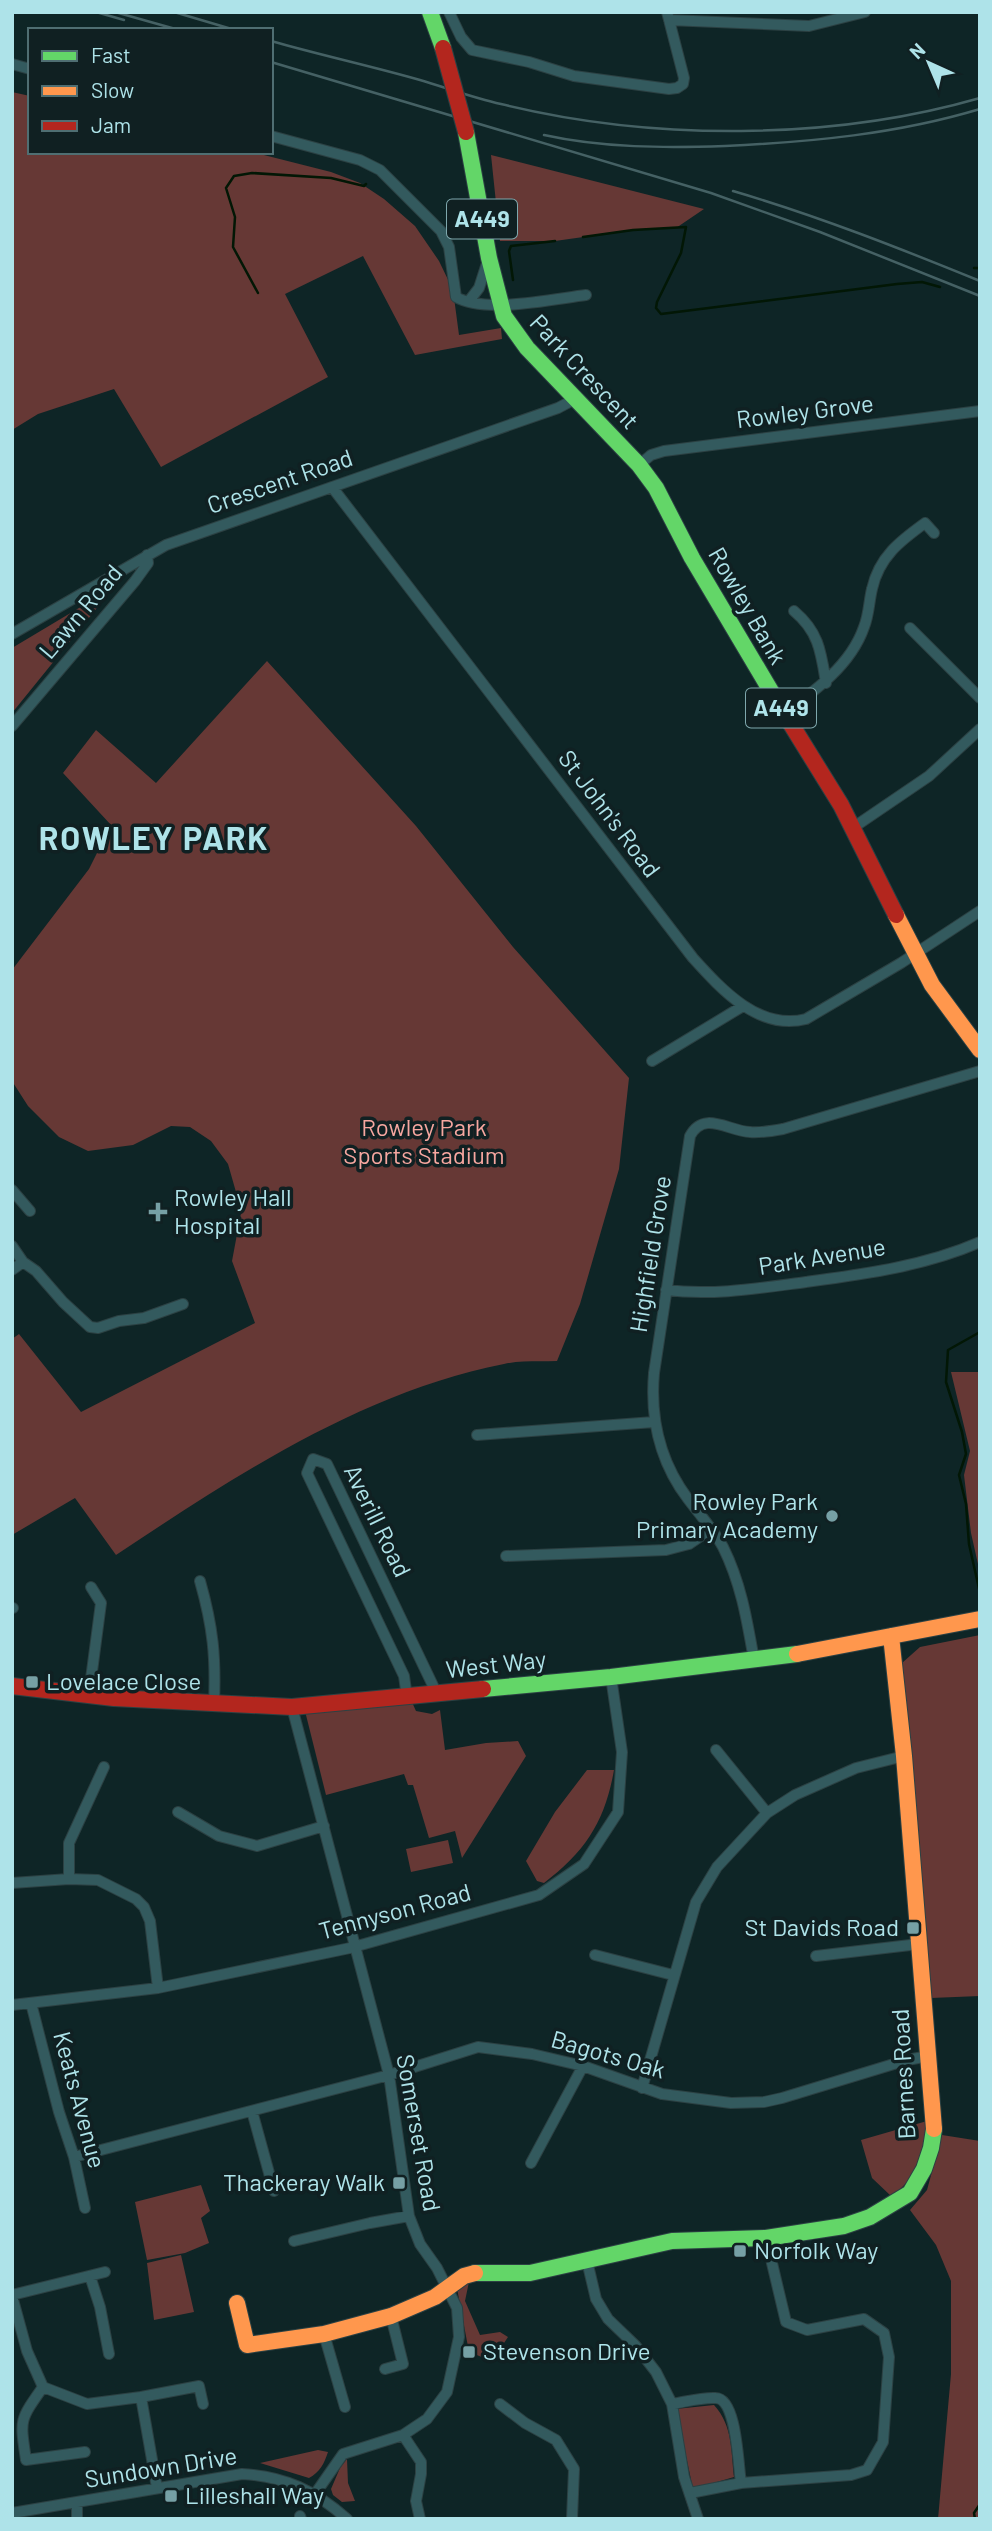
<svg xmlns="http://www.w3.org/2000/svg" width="992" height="2531" font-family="Barlow,sans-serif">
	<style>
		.green { fill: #663835 }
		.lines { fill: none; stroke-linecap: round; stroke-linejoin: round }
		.stream { stroke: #021705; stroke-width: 2.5 }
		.street-casing { stroke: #2c4143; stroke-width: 12 }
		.fast-casing { stroke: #2c4143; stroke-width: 18 }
		.slow-casing { stroke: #2c4143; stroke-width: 18 }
		.jam-casing { stroke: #2c4143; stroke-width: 18 }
		.street { stroke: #335a5e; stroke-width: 10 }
		.fast { stroke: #63d668; stroke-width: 16 }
		.slow { stroke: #ff974d; stroke-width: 16 }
		.jam { stroke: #b3261e; stroke-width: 16 }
		.rail { stroke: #456164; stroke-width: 2.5 }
		.jam-bridge-casing { stroke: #2c4143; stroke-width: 18; stroke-linecap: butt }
		.jam-bridge { stroke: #b3261e; stroke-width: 16 }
		.poi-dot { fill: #76a0a5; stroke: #102022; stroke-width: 2.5 }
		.labels { text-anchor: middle; stroke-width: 7; stroke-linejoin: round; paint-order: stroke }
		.shield { fill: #102022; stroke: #7fa8ad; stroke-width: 2 }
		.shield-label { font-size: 23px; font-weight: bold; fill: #aee3e9 }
		.street-label { font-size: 24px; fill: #aee3e9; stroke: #102022 }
		.park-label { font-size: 24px; fill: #f7a7a0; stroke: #102022 }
		.poi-label { font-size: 24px; fill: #aee3e9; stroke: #102022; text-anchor: start }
		.district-label { font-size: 32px; font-weight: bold; letter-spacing: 2px; fill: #aee3e9; stroke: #102022 }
	</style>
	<rect width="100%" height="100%" fill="#0e2526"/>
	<path class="green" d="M12,92L30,96V152H252L331,172L360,183L384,199L415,226L439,261L453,290L459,335L501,328L502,339L415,355L363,256L285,294L328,377L161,467L114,389L38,414L12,430Z
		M491,155L704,209L676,228L633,230L555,241H500Z
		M114,587L12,713V648Z
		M267,661L416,826L513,947L629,1078L619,1169L580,1304L557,1361C540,1362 521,1360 504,1364C362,1392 235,1476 116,1555L75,1498L12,1535V1339L19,1334L81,1412L255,1323L232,1261L241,1213L236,1192L228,1164L211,1141L190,1127L171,1126L133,1145L88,1151L59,1137L28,1106L12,1081V970L89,869L111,825L63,773L96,730L156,783Z
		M951,1372H980V1573L971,1533L964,1475L970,1451Z
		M980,1635V1996L931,1998L902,1663L920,1647Z
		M411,1700L416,1711L432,1714L440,1710L445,1750L486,1743L518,1741L526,1756L462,1858L455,1831L429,1838L413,1785H408L404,1774L326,1795L305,1711Z
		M587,1770H614C605,1821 586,1851 544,1883L537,1881L526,1861L555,1812Z
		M448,1840L453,1863L411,1872L406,1849Z
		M927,2121C924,2151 918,2179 891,2196L872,2178L861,2140Z
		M942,2135L980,2141V2519H938L951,2374V2281L936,2245L910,2210L927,2190Z
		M201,2185L210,2211L201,2218L209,2243L185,2253L147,2260L135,2202Z
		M181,2255L194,2312L154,2320L147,2263Z
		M470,2277L465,2301L480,2335L500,2332L508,2337L492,2361L469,2352L456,2283Z
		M714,2405C733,2426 731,2451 734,2477L693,2489L676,2409Z
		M318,2450L328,2452C324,2464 320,2472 309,2478L260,2463Z
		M347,2459L348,2483L355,2501L342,2502L333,2495L331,2489L340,2468Z"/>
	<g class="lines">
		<path class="stream" d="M583,237L633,230L686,227L681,253L657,302L656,308L661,314L897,284L922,282L940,287
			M974,268H980
			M513,280L509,251L511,246L555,241
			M258,293L233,247L235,217L226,188L234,176L252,173L331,178L364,186L366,184
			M980,1332L948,1350L946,1382L962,1432L966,1454L959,1475L966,1504L969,1544L980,1593
			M980,1600V1608
			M980,2173V2177
			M980,2460V2467
			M975,2519L974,2513L980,2504"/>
		<g class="street-casing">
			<path id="street" d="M449,12L461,37L472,50L529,62L574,76L669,89L677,88L683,84L684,78L667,12
				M669,20L809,26L865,12
				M12,64L30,69
				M271,136L360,160L380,170L441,231L449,247L456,297C485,314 553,299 586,295
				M469,301L479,288L487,263
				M639,465L651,455L664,451L980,411
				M332,487L693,958C722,990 759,1031 806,1019L901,963L980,911
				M794,611C819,632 821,652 826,683
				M910,628L980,698
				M12,634L166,545L558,408L575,399
				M784,713C815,691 851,665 864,627C869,615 869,601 872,589C879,557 900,541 925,523L934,533
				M12,726L135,581L148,563L147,555
				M854,827L929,776L980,729
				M652,1061L743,1006
				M12,1190L30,1211
				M12,1246L23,1262L12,1270
				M23,1262L36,1271L63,1302L90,1327L98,1328L119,1321L144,1318L183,1304
				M666,1290C713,1296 760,1288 806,1282C865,1274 925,1266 980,1242
				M477,1435L654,1422
				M506,1556L666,1550L689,1544L711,1529
				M200,1581C213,1627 216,1657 214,1704
				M12,1608H13
				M754,1660C747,1620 741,1583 723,1547C713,1529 700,1515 688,1499C660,1462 650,1420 654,1373L690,1136C704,1110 728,1131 750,1132C761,1133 772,1131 783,1129L980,1071
				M89,1694L101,1603L91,1587
				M407,1697L404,1676L307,1473L313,1459L327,1464L437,1694
				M292,1707L389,2075L409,2216L420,2244L437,2268L457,2308L459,2337L447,2392L427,2419L403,2435L343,2454L315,2494
				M716,1750L767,1813
				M178,1812L219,1836L257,1846L324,1826
				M69,1879V1843L104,1767
				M12,1883L69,1879L98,1880L136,1899L144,1907L150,1921L158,1988
				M595,1955L673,1975
				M816,1956L919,1944
				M31,2003L59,2112L74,2157L85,2208
				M12,2005L158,1988L350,1948L539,1895L584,1864L618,1812L622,1752L611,1677
				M642,2088L696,1902L717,1867L767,1813L795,1795L856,1768L904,1756
				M252,2111L274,2191
				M74,2157L389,2075L478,2047L532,2054L583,2066L662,2094L731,2103L764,2102L782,2098L907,2060L929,2056
				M531,2163L583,2066
				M294,2241L370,2223L409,2216
				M587,2261L596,2299L608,2319L635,2345L656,2372L672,2404L684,2477L698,2519
				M90,2276L100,2307L109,2354
				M12,2295L105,2272
				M12,2296L27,2351L43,2387L87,2404L141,2397
				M324,2334L345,2407
				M385,2369L403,2364L391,2316
				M43,2387C19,2421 20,2419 26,2460L85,2452
				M500,2404L525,2423L556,2440L574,2469L572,2519
				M672,2404C685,2402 702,2397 716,2398C737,2399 738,2465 741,2483L690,2493
				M403,2435L421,2462V2474L416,2501L420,2519
				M741,2483L851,2475L867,2470L883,2442L889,2357L884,2333L864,2319L807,2330L786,2322L766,2238
				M157,2488L141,2397L199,2386L203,2404
				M77,2503V2519
				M12,2513L242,2474C284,2476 316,2491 347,2519
				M300,2516L301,2519"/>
		</g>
		<g class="fast-casing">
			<path id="fast" d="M430,12L443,48
				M466,132L489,258L504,316L527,348L639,465L656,488L692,558L781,708
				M483,1689L611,1677L797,1654
				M475,2273H530L672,2241L766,2238L844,2226L870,2217L910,2193L924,2169L931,2148L934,2129"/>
		</g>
		<g class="slow-casing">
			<path id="slow" d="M896,915L932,985L980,1050
				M891,1636L904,1756L934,2129
				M797,1654L980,1619
				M237,2303L247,2345L324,2334L391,2316L435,2297L464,2276L475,2273"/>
		</g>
		<g class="jam-casing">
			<path id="jam" d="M781,708L841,805L896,915
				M12,1686L114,1698L292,1707L483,1689"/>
		</g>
		<use href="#street" class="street"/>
		<use href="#fast" class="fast"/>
		<use href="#slow" class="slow"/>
		<use href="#jam" class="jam"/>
		<path class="rail" d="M96,12L124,20
			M115,12L179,30
			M174,12L235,30
			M271,41C320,55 371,66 420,80C447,88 474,98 501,104C652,141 831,141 980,98
			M271,62L711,193L820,232L980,296
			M544,135C603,148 665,148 725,146C811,142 897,134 980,109
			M733,191C818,216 899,248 980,281"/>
		<g class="jam-bridge-casing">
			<path id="jam-bridge" d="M443,48L466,132"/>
		</g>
		<use href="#jam-bridge" class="jam-bridge"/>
	</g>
	<g class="poi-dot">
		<path d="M154.5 1201.5h7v7h7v7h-7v7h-7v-7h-7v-7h7z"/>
		<circle cx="832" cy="1516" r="7"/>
		<rect x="25" y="1675" width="14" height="14" rx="3.5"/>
		<rect x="906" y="1921" width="14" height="14" rx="3.5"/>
		<rect x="392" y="2176" width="14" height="14" rx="3.5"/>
		<rect x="733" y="2244" width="14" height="14" rx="3.5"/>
		<rect x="462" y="2345" width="14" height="14" rx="3.5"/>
		<rect x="164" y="2489" width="14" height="14" rx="3.5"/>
	</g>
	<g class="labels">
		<g class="shield">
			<rect x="447" y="199.5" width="70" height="39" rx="5"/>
			<rect x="746" y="688.5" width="70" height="39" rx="5"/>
		</g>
		<g class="shield-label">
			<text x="482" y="227">A449</text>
			<text x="781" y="716">A449</text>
		</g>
		<g class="street-label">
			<text transform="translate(584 372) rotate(47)" y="8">Park Crescent</text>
			<text transform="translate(805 412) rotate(-7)" y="8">Rowley Grove</text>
			<text transform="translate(280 482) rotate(-19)" y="8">Crescent Road</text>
			<text transform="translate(747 606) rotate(60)" y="8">Rowley Bank</text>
			<text transform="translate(81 612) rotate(-50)" y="8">Lawn Road</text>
			<text transform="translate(609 814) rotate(53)" y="8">St John's Road</text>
			<text transform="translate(651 1254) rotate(-81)" y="8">Highfield Grove</text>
			<text transform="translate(822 1257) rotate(-9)" y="8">Park Avenue</text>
			<text transform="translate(377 1521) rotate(64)" y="8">Averill Road</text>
			<text transform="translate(496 1665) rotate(-6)" y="8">West Way</text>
			<text transform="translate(395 1912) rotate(-15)" y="8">Tennyson Road</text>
			<text transform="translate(608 2055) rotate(16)" y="8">Bagots Oak</text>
			<text transform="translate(904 2074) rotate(-93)" y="8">Barnes Road</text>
			<text transform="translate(79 2100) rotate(75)" y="8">Keats Avenue</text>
			<text transform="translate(418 2133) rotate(80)" y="8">Somerset Road</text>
			<text transform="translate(161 2468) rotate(-9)" y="8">Sundown Drive</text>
		</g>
		<g class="park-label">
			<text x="424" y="1136">Rowley Park<tspan x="424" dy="28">Sports Stadium</tspan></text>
		</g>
		<g class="poi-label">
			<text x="174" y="1206">Rowley Hall<tspan x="174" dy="28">Hospital</tspan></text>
			<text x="818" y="1510" text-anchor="end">Rowley Park<tspan x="818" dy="28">Primary Academy</tspan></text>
			<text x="46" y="1690">Lovelace Close</text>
			<text x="899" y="1936" text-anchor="end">St Davids Road</text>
			<text x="385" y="2191" text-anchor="end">Thackeray Walk</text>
			<text x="754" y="2259">Norfolk Way</text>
			<text x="483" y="2360">Stevenson Drive</text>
			<text x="185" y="2504">Lilleshall Way</text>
		</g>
		<g class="district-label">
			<text x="154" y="850">ROWLEY PARK</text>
		</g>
	</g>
	<rect width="992" height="2531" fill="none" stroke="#aee3e9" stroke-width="28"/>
	<rect x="28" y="28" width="245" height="126" fill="#102022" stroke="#4f6e72" stroke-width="2"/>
	<rect x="42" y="51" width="35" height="10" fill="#63d668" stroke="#4f6e72" stroke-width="2"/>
	<text x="91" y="63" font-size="21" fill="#aee3e9">Fast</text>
	<rect x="42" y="86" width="35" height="10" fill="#ff974d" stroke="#4f6e72" stroke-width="2"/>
	<text x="91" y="98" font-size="21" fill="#aee3e9">Slow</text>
	<rect x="42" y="121" width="35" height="10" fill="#b3261e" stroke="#4f6e72" stroke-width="2"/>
	<text x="91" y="133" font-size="21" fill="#aee3e9">Jam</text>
	<g transform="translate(929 63) rotate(316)" stroke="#102022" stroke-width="5" paint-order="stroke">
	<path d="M0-5L12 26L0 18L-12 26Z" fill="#aee3e9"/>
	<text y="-10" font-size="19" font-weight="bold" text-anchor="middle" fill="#aee3e9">N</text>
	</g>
</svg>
